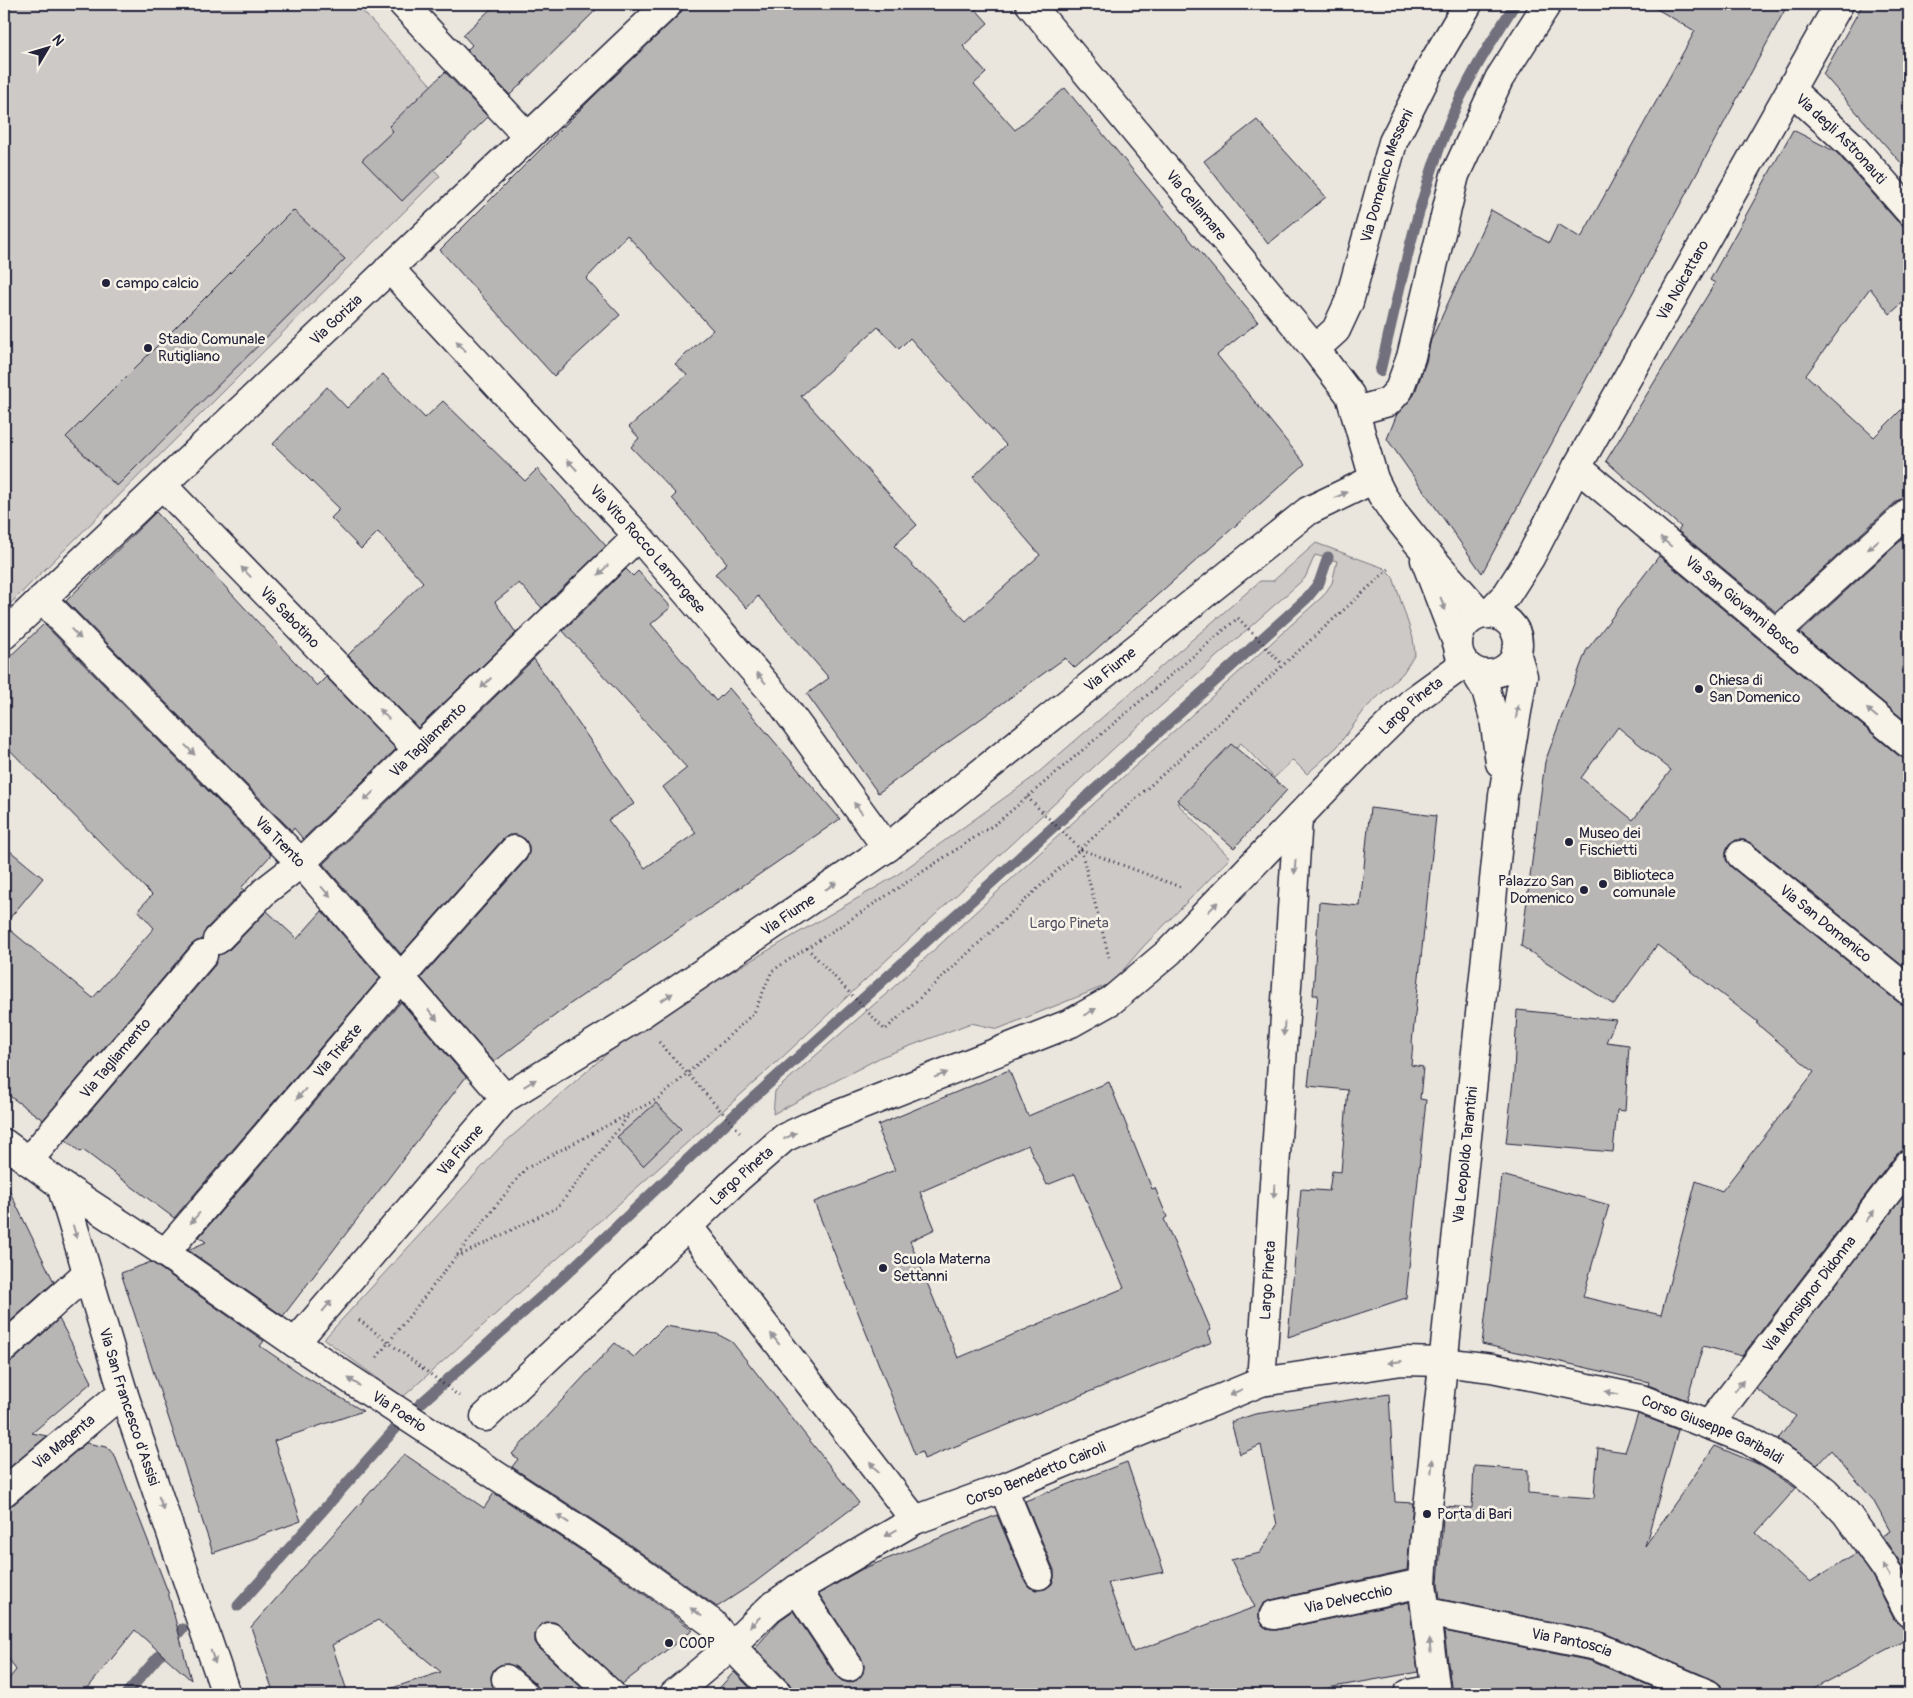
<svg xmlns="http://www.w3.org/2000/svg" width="1913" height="1698" font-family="Pangolin,sans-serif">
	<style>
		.green { fill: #cdc9c6; stroke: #787680; fill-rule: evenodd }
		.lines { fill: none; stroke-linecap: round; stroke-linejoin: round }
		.stream { stroke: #716f7b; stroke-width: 11 }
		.building { fill: #b8b6b5; stroke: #22223b; fill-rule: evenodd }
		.minor-casing { stroke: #22223b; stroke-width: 31 }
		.major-casing { stroke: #22223b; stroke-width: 31 }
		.path { stroke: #22223b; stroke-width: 3; stroke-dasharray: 1 4; stroke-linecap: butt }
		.minor { stroke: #f7f3e8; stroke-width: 28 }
		.major { stroke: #f7f3e8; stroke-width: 28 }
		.oneway { fill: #97959a }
		.poi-dot { fill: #22223b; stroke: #f7f3e8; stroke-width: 2 }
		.labels { text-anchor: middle; stroke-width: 5; stroke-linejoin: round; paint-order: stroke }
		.street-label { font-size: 15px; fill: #22223b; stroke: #f7f3e8 }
		.poi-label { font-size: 15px; fill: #22223b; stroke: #f7f3e8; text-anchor: start }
		.park-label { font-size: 15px; fill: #555465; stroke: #f7f3e8 }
	</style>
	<rect width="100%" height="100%" fill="#eae6de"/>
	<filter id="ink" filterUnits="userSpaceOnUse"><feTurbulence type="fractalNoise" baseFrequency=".02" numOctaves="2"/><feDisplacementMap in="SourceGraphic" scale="10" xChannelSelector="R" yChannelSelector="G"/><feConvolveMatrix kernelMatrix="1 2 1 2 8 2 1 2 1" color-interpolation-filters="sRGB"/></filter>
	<g filter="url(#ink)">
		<path class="green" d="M4,4H356L433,87L394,126L440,176L4,610ZM293,211L344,260L116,486L66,437Z
			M1316,543L1384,568L1393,577L1413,638L1415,654L1403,673L1366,708L1337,747L1307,774L1293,760L1274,778L1241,743L1177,803L1230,858L1143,947L1112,983L998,1029L971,1023L881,1057L773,1114L775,1091L886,994L1080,816L1323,596L1332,583L1337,561L1315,555L1305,578L1125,738L775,1064L403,1397L324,1339L503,1144L616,1046L714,982L894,877L1032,778L1260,581H1273Z"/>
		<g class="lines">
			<path class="stream" d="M1380,371C1400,288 1417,202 1449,123C1466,81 1491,42 1515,4
				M419,1405L561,1279L744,1106L1306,599L1319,583L1328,557
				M238,1606L396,1428
				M126,1694L182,1629"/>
		</g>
		<path class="building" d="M496,4H602L510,95L467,50L472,45L463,35Z
			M686,4H971L988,23L963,46L986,73L974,84L1015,130L1065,88L1258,322L1217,355L1305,464L1075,668L1065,658L878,793L807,694L829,678L758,596L747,608L715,574L727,563L672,498L676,494L631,447L639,438L629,427L687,375L675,364L713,330L627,235L586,279L620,315L554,376L440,250L593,97L679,15ZM878,327L899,349L910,338L1006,445L973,477L1040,555L966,621L894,546L917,525L801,396Z
			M1648,4H1788L1482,573L1387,439L1397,414L1414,395L1426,362L1431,340L1491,210L1549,243L1558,224L1581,238L1695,31Z
			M1863,4H1909V172L1823,74Z
			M445,72L488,117L402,201L362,160L393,131L389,126Z
			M1257,120L1326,197L1268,244L1204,161Z
			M1793,130L1836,152L1897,221L1904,226H1909V297L1890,314L1870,288L1806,375L1874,437L1909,402V497L1898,500L1776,612L1678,531L1681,527L1606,461L1715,283L1710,280Z
			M293,210L345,259L117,486L66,437Z
			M383,374L425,418L443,401L525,481L537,469L606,546L542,608L519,583L495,602L516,633L418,728L348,655L423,582L378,532L361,549L331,518L340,509L273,444L327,387L347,408Z
			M156,512L317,686L326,677L396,749L303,839L294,828L292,831L66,601Z
			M1909,533V724L1800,633Z
			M1659,556L1899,756L1909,759V971L1751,843L1744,840H1736L1729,845L1726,852V860L1731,867L1899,1003L1909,1006V1149L1903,1150L1897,1154L1742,1356L1703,1346L1687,1400L1648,1385L1649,1382L1482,1344L1502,1175L1609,1205L1583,1297L1661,1315L1696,1181L1722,1191L1814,1072L1756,1023L1758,1022L1657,945L1614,1005L1521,946L1545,762L1586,651ZM1618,727L1671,770L1633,820L1581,778Z
			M626,569L633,576L638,571L671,607L651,624L716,701L729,688L840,819L570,1004L494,1062L421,978L526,860L529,853V846L525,839L517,835H509L502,840L401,954L323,864L534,659L634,804L608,820L645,868L696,833L663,787L687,768L563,631Z
			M44,624L271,855L241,888L244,890L206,929L202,940L197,941L191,945L43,1120L4,1092V846L43,878L4,925L93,998L154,928L138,910L152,895L4,744V662Z
			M1231,744L1287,790L1234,848L1177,800Z
			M1370,808L1436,816L1412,1043H1413L1411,1065L1423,1067L1420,1099L1426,1100L1406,1298L1288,1337L1301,1189L1329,1191L1332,1171L1341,1172L1348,1090L1308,1086L1318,995H1313L1319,902L1360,906Z
			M267,911L297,939L322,911L380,978L174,1218L83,1150L80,1152L66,1140L215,965L218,955L228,951Z
			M401,1002L466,1077L283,1316L188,1250L206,1242L199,1237Z
			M1517,1010L1616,1020L1606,1042L1629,1045L1625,1111L1617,1110L1613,1152L1506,1143L1514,1072Z
			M1009,1070L1028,1116L1109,1082L1152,1189L1155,1188L1167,1217L1164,1219L1211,1330L1208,1332L1212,1342L924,1459L922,1452L915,1455L814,1202L895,1170L879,1133L881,1132L878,1125ZM1028,1145L1047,1185L1075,1174L1124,1288L958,1358L910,1241L935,1229L920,1192Z
			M656,1103L681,1129L643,1166L617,1137Z
			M4,1180L54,1282L4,1327Z
			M1909,1189V1580L1898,1559L1882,1536L1890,1531L1873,1500L1831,1450L1817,1465L1778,1439L1796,1416L1756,1389Z
			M151,1262L264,1341L260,1346L304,1376L363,1411L274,1441L301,1521L213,1553L121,1273Z
			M59,1319L92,1382L32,1433L47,1436L4,1472V1363L14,1360Z
			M665,1326L717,1334L732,1342L859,1503L754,1583L717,1607L626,1542L512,1467L518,1459L512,1454L615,1343L634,1357Z
			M1389,1394L1395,1502L1413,1503L1407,1570L1271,1600L1263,1604L1259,1611V1618L1263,1626L1270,1630H1277L1409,1602L1418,1672L1294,1694H793V1690L789,1683L755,1648L780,1620L793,1611L836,1676L842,1681L850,1683L857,1680L863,1673L864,1666L862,1659L819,1594L862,1569L997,1515L1025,1581L1029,1587L1036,1590L1045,1589L1052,1584L1054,1578V1570L1025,1501L1127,1462L1164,1572L1108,1583L1133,1652L1255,1607L1231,1560L1260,1553L1277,1525L1261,1445L1240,1454L1231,1422L1255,1414Z
			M1638,1414L1678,1430L1645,1546L1715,1446L1758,1464L1796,1488L1756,1533L1810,1582L1856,1553L1871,1574L1895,1620L1901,1626L1909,1628V1638L1804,1694H1723L1721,1685L1714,1680L1602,1632L1440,1599L1438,1583L1444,1506L1472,1508L1474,1466L1528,1470V1493L1594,1498L1598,1448L1625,1452Z
			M86,1443L107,1447L115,1456L168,1592L191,1680L135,1630L83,1694H4V1685L16,1670L4,1651V1507L14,1504Z
			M404,1454L484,1508L494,1493L608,1568L693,1630L622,1684L560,1625L554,1622H546L539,1626L535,1634V1642L539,1648L588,1694H539L538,1688L534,1682L516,1667L508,1664L500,1665L494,1669L491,1676L492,1685L500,1694H393L392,1688L441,1672L378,1620L332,1645L348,1694H274L251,1627Z
			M1444,1631L1591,1661L1669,1694H1452Z
			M734,1672L756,1694H714Z"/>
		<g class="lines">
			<g class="minor-casing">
				<g id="minor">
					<path d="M403,4L528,137"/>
					<path id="s1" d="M1030,4L1315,349L1350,395L1374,479L1382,495L1394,513L1418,543L1481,614"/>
					<path id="s2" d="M1791,90L1851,145L1909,211"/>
					<path id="s3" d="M389,268L638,536L780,701L887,848"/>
					<path id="s4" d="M1315,349L1336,330L1349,302L1393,142L1432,65L1468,4"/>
					<path d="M1356,411L1388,402L1399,390L1411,357L1455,175L1499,79L1547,4"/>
					<path id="s5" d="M1577,467L1909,744"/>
					<path id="s6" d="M162,485L417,749"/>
					<path d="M1425,560L1457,643"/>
					<path id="s7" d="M42,599L301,863L505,1098"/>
					<path id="s8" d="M1489,613L1507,594L1530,558L1577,467L1839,4"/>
					<circle cx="1488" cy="644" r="30"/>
					<path d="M1776,633L1909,512"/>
					<path id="s9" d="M4,635L668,4"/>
					<path d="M1475,672L1486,690L1494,718L1500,763"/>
					<path id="s10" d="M1741,855L1909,991"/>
					<path id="s11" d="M217,940L265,891L301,863L638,536"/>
					<path id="s12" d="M28,1161L203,955"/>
					<path d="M688,1226L915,1520"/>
					<path id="s13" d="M165,1253L401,977L514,850"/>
					<path id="s14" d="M295,1343L505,1098L637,1017L887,848L1308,511L1374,479"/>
					<path d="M4,1348L87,1273"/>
					<path id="s15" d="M1261,1382L1298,818"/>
					<path id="s16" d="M485,1417L688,1226L738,1178L784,1138L814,1124L1071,1023L1112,1000L1169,952L1360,753L1414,700L1465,663"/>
					<path id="s17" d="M1709,1425L1909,1164"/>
					<path d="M1003,1488L1039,1575"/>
					<path id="s18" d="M4,1492L123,1392"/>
					<path d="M797,1589L849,1667"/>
					<path id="s19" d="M1427,1612L1596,1646L1708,1694"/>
					<path id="s20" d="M1274,1615L1422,1583"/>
					<path d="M550,1637L611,1694"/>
					<path d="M731,1646L778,1694"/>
					<path d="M506,1679L524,1694"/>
					<path d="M1408,1694L1435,1689"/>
					<path id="s21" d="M1436,1694L1422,1583L1425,1536L1503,795L1523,676L1516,652"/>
				</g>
			</g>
			<g class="major-casing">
				<g id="major">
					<path id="s22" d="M4,1143L61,1185L165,1253L295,1343L617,1555L712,1623L731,1646"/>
					<path id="s23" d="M61,1185L123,1392L226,1694"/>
					<path id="s24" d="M674,1694L731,1646L770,1608L797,1589L915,1520L1003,1488L1261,1382L1402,1361L1443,1362L1492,1368L1641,1399L1748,1440L1800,1471L1825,1491L1846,1513L1884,1566L1909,1613"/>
				</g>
			</g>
			<path class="path" d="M1027,797L1080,849L1183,888
				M1081,850L1109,957
				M807,948L885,1030L1075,854L1391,567
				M659,1042L740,1132
				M457,1257L558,1207L629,1115
				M359,1320L459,1396
				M377,1357L525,1169L659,1098L670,1089L754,1013L772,971L998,822L1238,618L1283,665"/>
			<use href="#minor" class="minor"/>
			<use href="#major" class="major"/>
		</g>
		<defs><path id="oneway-solid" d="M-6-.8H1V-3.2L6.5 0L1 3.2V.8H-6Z" transform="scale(1.25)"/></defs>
		<g class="oneway">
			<use href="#oneway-solid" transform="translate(461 346) rotate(-133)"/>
			<use href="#oneway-solid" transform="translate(572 465) rotate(-133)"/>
			<use href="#oneway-solid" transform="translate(1341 495) rotate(-25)"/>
			<use href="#oneway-solid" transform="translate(1666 542) rotate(-140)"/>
			<use href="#oneway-solid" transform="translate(1873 545) rotate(138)"/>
			<use href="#oneway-solid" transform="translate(603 570) rotate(136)"/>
			<use href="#oneway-solid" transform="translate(246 572) rotate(-134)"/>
			<use href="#oneway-solid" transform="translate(1443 604) rotate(70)"/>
			<use href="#oneway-solid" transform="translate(76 634) rotate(46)"/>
			<use href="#oneway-solid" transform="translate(761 678) rotate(-131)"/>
			<use href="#oneway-solid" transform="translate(486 683) rotate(136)"/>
			<use href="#oneway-solid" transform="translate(1517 712) rotate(-81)"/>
			<use href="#oneway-solid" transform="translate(1872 713) rotate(-140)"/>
			<use href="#oneway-solid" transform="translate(384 714) rotate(-134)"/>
			<use href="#oneway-solid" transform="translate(190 750) rotate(46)"/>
			<use href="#oneway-solid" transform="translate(369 796) rotate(136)"/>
			<use href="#oneway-solid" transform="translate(858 808) rotate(-126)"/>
			<use href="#oneway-solid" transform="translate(1295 867) rotate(94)"/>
			<use href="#oneway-solid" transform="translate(831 886) rotate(-34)"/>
			<use href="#oneway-solid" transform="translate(326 892) rotate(49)"/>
			<use href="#oneway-solid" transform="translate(1213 907) rotate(-46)"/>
			<use href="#oneway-solid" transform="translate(667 997) rotate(-34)"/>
			<use href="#oneway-solid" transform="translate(1090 1012) rotate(-29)"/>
			<use href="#oneway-solid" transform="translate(433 1015) rotate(49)"/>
			<use href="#oneway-solid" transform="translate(1284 1029) rotate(94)"/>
			<use href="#oneway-solid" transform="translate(941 1075) rotate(-21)"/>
			<use href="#oneway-solid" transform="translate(530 1083) rotate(-31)"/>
			<use href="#oneway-solid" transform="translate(301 1094) rotate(131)"/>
			<use href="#oneway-solid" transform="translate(790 1136) rotate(-27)"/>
			<use href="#oneway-solid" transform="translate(1274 1191) rotate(94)"/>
			<use href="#oneway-solid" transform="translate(1870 1216) rotate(-52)"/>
			<use href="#oneway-solid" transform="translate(195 1218) rotate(131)"/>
			<use href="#oneway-solid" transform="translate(75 1232) rotate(73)"/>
			<use href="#oneway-solid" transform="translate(327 1306) rotate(-50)"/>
			<use href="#oneway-solid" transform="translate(775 1339) rotate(-128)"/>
			<use href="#oneway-solid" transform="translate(1395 1362) rotate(172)"/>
			<use href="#oneway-solid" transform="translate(354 1382) rotate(-147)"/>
			<use href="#oneway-solid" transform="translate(1739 1386) rotate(-52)"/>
			<use href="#oneway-solid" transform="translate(1236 1392) rotate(158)"/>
			<use href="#oneway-solid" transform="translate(1612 1393) rotate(-168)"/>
			<use href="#oneway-solid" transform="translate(1432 1466) rotate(-84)"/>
			<use href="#oneway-solid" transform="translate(874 1467) rotate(-128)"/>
			<use href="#oneway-solid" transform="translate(161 1503) rotate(71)"/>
			<use href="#oneway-solid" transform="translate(563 1519) rotate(-147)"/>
			<use href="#oneway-solid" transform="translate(891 1533) rotate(150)"/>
			<use href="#oneway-solid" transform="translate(1886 1570) rotate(-120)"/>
			<use href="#oneway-solid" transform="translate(696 1612) rotate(-144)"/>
			<use href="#oneway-solid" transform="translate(755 1622) rotate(136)"/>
			<use href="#oneway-solid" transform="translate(1430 1646) rotate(-96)"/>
			<use href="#oneway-solid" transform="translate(213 1657) rotate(71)"/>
		</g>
	</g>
	<g class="poi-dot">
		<circle cx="106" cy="283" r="5"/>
		<circle cx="148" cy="348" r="5"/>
		<circle cx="1699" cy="689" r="5"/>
		<circle cx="1569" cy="842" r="5"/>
		<circle cx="1603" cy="884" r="5"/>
		<circle cx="1584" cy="890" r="5"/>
		<circle cx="883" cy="1268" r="5"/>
		<circle cx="1427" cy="1514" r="5"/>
		<circle cx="669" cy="1643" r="5"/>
	</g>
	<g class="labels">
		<g class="street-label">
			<text dy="5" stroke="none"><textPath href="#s2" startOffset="70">Via degli Astronauti</textPath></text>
			<text dy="5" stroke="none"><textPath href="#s4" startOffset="191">Via Domenico Messeni</textPath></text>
			<text dy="5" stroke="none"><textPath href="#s1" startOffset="261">Via Cellamare</textPath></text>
			<text dy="5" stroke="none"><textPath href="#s8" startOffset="386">Via Noicattaro</textPath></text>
			<text dy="5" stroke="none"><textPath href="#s9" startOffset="458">Via Gorizia</textPath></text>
			<text dy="5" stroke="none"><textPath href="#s3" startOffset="382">Via Vito Rocco Lamorgese</textPath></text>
			<text dy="5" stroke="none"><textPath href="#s5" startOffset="216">Via San Giovanni Bosco</textPath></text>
			<text dy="5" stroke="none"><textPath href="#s6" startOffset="184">Via Sabotino</textPath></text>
			<text dy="5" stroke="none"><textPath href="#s14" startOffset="1065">Via Fiume</textPath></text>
			<text dy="5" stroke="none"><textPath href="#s16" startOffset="1185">Largo Pineta</textPath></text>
			<text dy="5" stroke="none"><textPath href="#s11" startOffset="291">Via Tagliamento</textPath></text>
			<text dy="5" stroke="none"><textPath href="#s7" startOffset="340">Via Trento</textPath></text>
			<text dy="5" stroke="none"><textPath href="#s14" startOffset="660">Via Fiume</textPath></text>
			<text dy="5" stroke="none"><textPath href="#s10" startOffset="109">Via San Domenico</textPath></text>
			<text dy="5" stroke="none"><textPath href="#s13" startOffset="266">Via Trieste</textPath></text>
			<text dy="5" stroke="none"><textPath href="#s12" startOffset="135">Via Tagliamento</textPath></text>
			<text dy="5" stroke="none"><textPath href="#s14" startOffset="254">Via Fiume</textPath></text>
			<text dy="5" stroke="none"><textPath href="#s21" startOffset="542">Via Leopoldo Tarantini</textPath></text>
			<text dy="5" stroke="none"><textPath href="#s16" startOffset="352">Largo Pineta</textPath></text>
			<text dy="5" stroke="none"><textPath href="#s15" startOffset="102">Largo Pineta</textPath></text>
			<text dy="5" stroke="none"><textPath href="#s17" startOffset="165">Via Monsignor Didonna</textPath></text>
			<text dy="5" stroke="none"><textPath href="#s23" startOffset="232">Via San Francesco d'Assisi</textPath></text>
			<text dy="5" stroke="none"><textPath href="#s22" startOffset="478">Via Poerio</textPath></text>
			<text dy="5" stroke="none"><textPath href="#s24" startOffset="1134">Corso Giuseppe Garibaldi</textPath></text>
			<text dy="5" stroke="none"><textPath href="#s18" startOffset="78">Via Magenta</textPath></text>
			<text dy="5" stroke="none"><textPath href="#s24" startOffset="428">Corso Benedetto Cairoli</textPath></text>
			<text dy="5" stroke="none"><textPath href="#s20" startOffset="76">Via Delvecchio</textPath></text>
			<text dy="5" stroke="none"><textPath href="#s19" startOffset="148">Via Pantoscia</textPath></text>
		</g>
		<g class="poi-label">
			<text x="116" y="288">campo calcio</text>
			<text x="158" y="344">Stadio Comunale<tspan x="158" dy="17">Rutigliano</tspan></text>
			<text x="1709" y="685">Chiesa di<tspan x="1709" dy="17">San Domenico</tspan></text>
			<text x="1579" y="838">Museo dei<tspan x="1579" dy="17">Fischietti</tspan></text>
			<text x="1613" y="880">Biblioteca<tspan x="1613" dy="17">comunale</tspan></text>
			<text x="1574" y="886" text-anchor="end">Palazzo San<tspan x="1574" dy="17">Domenico</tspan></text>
			<text x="893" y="1264">Scuola Materna<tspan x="893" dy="17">Settanni</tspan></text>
			<text x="1437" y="1519">Porta di Bari</text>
			<text x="679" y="1648">COOP</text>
		</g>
		<g class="park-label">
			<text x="1069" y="928">Largo Pineta</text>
		</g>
	</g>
	<rect width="1913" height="1698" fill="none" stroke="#f7f3e8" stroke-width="20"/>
	<rect x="10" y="10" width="1893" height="1678" fill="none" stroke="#22223b" stroke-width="2" filter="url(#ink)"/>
	<g transform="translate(48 48) rotate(52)" stroke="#f7f3e8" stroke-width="4" paint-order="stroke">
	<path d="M0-4L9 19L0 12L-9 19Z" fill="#22223b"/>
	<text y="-8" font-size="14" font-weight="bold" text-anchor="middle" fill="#22223b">N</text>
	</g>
</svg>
